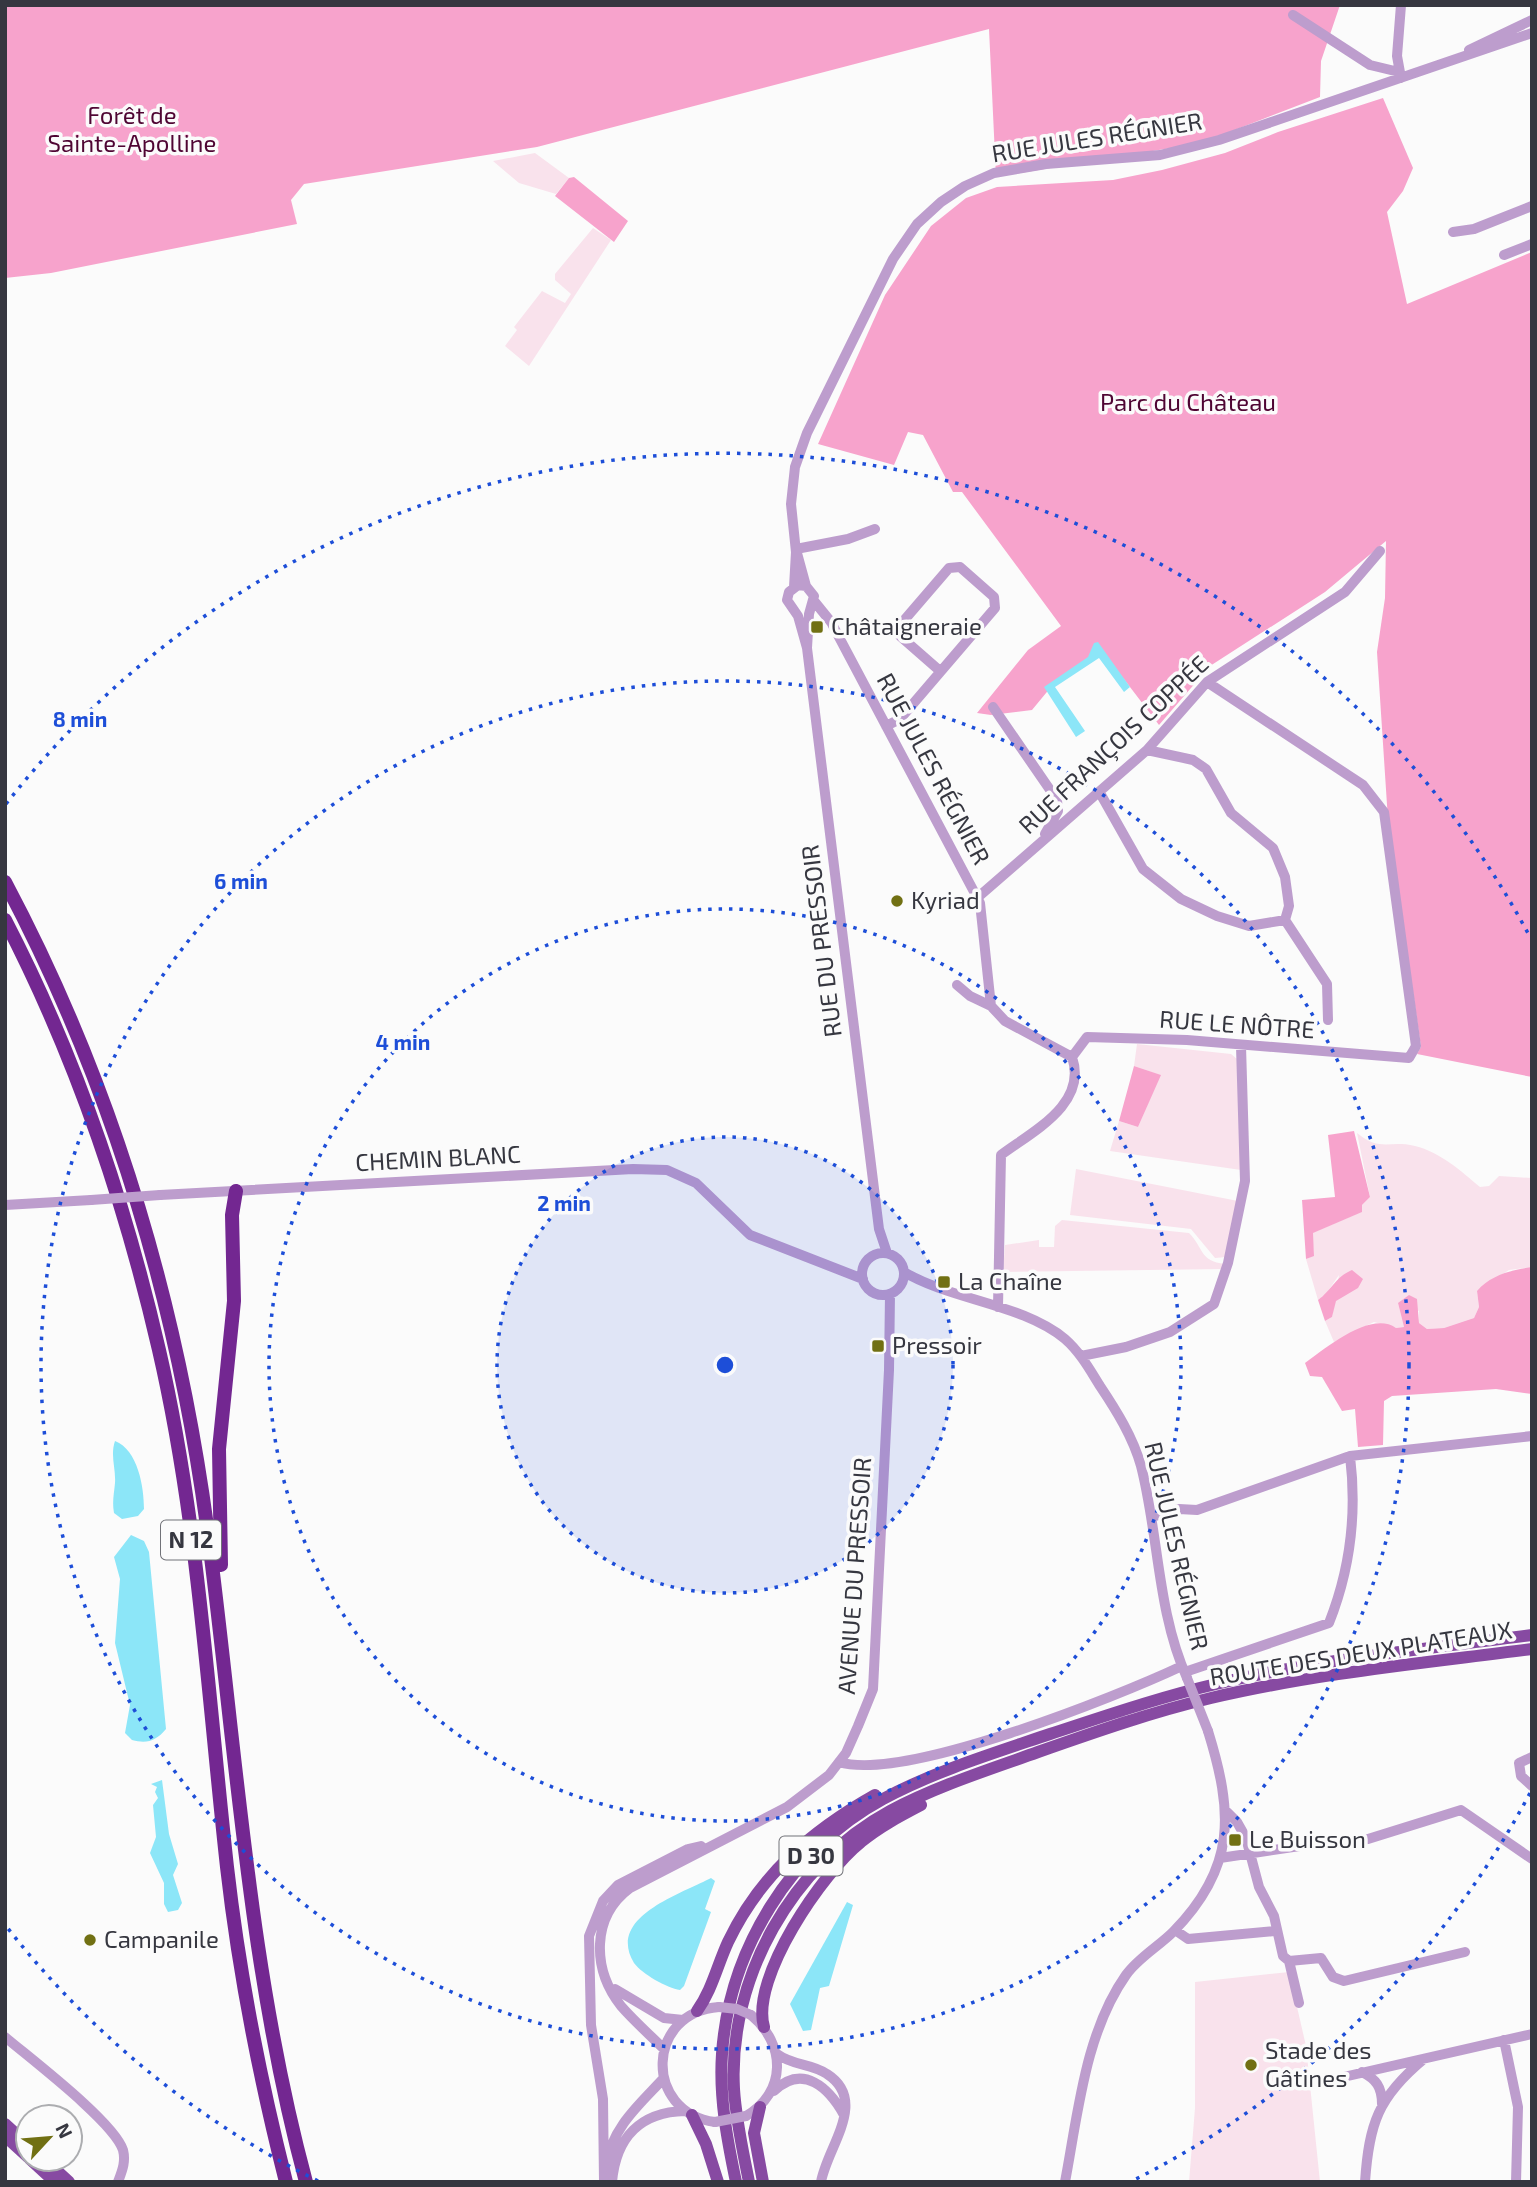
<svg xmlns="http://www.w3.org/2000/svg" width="1537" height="2187" font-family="'Exo 2',sans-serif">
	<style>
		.green { fill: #f9e2ec }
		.forest { fill: #f7a3cc }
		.water { fill: #8ce6f8 }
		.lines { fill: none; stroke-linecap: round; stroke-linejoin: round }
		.minor { stroke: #bd9dcd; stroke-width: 10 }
		.major { stroke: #874aa2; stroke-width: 12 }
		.highway { stroke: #732791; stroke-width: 14 }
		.minor-bridge { stroke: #bd9dcd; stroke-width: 10 }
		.ring { fill: none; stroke: #1d4ed8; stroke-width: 3.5; stroke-dasharray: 3.5 7 }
		.poi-dot { fill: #717013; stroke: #fbfbfb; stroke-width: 2.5 }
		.labels { text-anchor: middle; stroke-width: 7; stroke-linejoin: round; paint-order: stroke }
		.shield { fill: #fbfbfb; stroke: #717278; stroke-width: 2 }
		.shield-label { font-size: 23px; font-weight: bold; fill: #363740 }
		.park-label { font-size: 24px; fill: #4f0533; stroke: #fbfbfb }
		.street-label { font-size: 24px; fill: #363740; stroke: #fbfbfb }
		.poi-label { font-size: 24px; fill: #363740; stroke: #fbfbfb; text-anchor: start }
		.centre { fill: #1d4ed8; stroke: #fbfbfb; stroke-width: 3.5 }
		.ring-label { font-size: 21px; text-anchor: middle; font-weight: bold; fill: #1d4ed8; stroke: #fbfbfb; stroke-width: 7; stroke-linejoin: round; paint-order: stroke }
	</style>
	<rect width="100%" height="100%" fill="#fbfbfb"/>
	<path class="green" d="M535,153L569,178L556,194L519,183L493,161Z
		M593,228L611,240L529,366L505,346L517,330L514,327L542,291L565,303L571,294L555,280V274Z
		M1137,1044L1231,1054L1237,1059L1241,1170L1110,1151L1119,1121L1138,1127L1160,1075L1134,1066Z
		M1357,1133C1380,1152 1389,1140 1415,1146C1440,1152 1461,1171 1480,1187L1489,1186L1499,1176L1532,1178V1267L1509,1270L1477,1291L1479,1307L1474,1318L1444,1328L1427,1329L1419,1323V1311L1398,1303L1404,1327L1396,1328L1374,1322L1334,1342L1325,1321L1332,1317L1339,1275L1326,1294L1318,1300L1306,1259L1314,1255L1312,1233L1361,1212L1362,1205L1370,1197Z
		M1076,1169L1238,1201L1226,1257L1215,1258L1191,1229L1070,1215Z
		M1062,1220L1189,1233C1204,1248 1199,1261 1225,1264L1224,1269L1003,1272L1005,1245L1039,1240V1247H1054L1055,1226Z
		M1289,1972L1306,2046L1320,2182H1189L1195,2108V1982Z"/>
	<path class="forest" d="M5,5H1340L1321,61L1320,97L1201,143L996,177L989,29L537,147L304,184L291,200L297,224L51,273L5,278Z
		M1383,98L1413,168L1403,191L1387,212L1407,304L1532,252V1077L1417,1054L1421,1047L1388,820L1377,652L1385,598L1386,541L1325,592L1210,666L1159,725L1104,653L1051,687L1032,710L991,715L977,713L1028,650L1061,626L962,492H953L923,435L908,432L894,465L818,444L885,295L931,226L966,198L997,187L1113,180L1162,170L1225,153L1278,132Z
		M574,177L628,221L614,242L555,196L569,178Z
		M1134,1066L1161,1075L1138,1127L1119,1121Z
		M1354,1131L1370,1197L1362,1205V1212L1313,1233L1314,1256L1306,1259L1302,1200L1335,1197L1328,1135Z
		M1532,1267V1394L1496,1389L1392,1396L1384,1401L1383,1445L1358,1447L1355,1409L1342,1411L1322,1377L1310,1376L1305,1363C1326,1348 1371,1310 1396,1328L1404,1327L1398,1303L1409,1295L1417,1299L1419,1323L1427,1329L1444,1328L1474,1318L1479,1307L1477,1291C1491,1275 1511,1270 1532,1267Z
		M1352,1270L1363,1279L1358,1288L1336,1301L1332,1317L1325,1321L1318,1300C1332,1290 1335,1277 1352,1270Z"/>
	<path class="water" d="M1098,642L1130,687L1124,692L1099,658L1055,687L1085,731L1076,737L1044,687L1088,657L1094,643Z
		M115,1441C138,1450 144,1487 144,1509L138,1516L122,1519L114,1513C112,1502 114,1494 115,1483C116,1468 110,1456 115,1441Z
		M131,1535L144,1541L149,1552L166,1729C156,1741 147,1744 132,1740L125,1733L130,1705L115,1643L120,1579L114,1557Z
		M162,1780L169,1834L178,1864L173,1875L182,1903L178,1910L168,1912L164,1904V1883L150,1853L156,1837L153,1805L158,1798L155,1792L157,1787L151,1784Z
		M711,1878L715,1881L705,1909L711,1912L684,1986L680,1990C667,1988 642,1974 634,1963C606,1917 681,1894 711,1878Z
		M847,1902L853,1905L829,1986L820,1988L811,2030L803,2031L790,2004Z"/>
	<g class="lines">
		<path class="minor" d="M1293,15L1370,65L1399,72
			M1469,50L1532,20
			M1401,78L1397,56L1401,5
			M1453,232L1474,229L1532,206
			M1504,255L1532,244
			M796,549L848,539L875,529
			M797,553L806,586
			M794,587L796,552L791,504L795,467L807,433L893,259L917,224L941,202L965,186L994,173L1046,164L1160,155L1219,140L1532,33
			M814,601L831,622L980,903L991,1006L1005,1021L1072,1057C1088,1104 1033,1131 1001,1155L998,1307
			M807,648L809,614L814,596L806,586L798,585L789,592L787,600L798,616L807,648L879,1229L887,1253
			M993,707L1057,800L1058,811L1045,834
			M886,726L900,719L995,608L994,597L960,567L949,568L900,625V636L940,671
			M1147,750L1193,760L1206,769L1231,813L1273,848L1285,877L1289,906L1285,920L1327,984L1328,1020
			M1100,793L1143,869L1181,899L1217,916L1249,926L1285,920
			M977,898L1147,750L1207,682L1345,592L1380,551
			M957,985L970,996L991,1006
			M1072,1057L1087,1037L1187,1040L1409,1058L1416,1046L1384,812L1363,785L1207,682
			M160,1195L633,1169L667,1170L696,1183L750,1235L863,1279
			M5,1205L91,1200
			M862 1274a21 21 0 1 1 42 0a21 21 0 1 1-42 0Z
			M904,1272C951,1300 1023,1304 1065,1339C1080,1352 1090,1370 1100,1386C1116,1410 1133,1437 1141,1466C1159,1536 1157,1611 1187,1678
			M1081,1356L1126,1347L1170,1332L1214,1304L1228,1263L1245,1181L1241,1046
			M1152,1517L1179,1509L1197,1510L1350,1456L1532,1436
			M1185,1672L1329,1623C1350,1570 1357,1513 1350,1456
			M1532,1757L1519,1763L1521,1776L1532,1786
			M839,1762C904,1782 1116,1697 1182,1666
			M1227,1812L1237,1822L1246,1838L1259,1887L1274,1916L1283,1956L1289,1961L1299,2003
			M1220,1858L1327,1842L1368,1839L1461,1810L1532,1859
			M1175,1930L1188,1939L1275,1931
			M1289,1961L1321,1958L1333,1977L1344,1981L1465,1952
			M615,1989L664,2018L683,2020
			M5,2037C31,2059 114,2122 123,2150C126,2162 122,2171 118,2182
			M1504,2040L1518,2107L1516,2182
			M664,2049C650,2035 634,2021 621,2006C592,1969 591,1917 630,1888L787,1807L829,1775L846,1753L858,1726L873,1689L889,1370L890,1294
			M777,2054C793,2066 811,2063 827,2074C869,2101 827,2147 821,2182
			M1362,2072C1376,2079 1382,2087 1382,2104
			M1326,2081L1532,2034
			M774,2091C803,2063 829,2088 844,2115
			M746,2116C787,2092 786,2044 751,2015
			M715,2122C643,2112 646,2012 719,2007
			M607,2164C611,2128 641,2103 663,2079
			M604,2182L603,2099L591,2025L589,1936L603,1901L618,1885L688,1849L701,1846
			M612,2182C616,2138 640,2112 685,2111
			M1065,2182C1078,2114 1085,2033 1126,1975C1138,1958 1159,1946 1173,1932C1237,1867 1233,1812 1208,1731
			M1365,2182C1369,2124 1378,2097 1424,2059"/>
		<path class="major" d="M697,2011C712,1990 717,1966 728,1942C760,1875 811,1831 875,1795
			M764,2027C750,1978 823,1872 861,1842C879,1827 900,1816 921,1805
			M760,2107L754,2133L763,2182
			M692,2115L706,2144L718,2182
			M5,2124L28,2145
			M5,2136L28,2157
			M30,2159L55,2182
			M44,2159L69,2182
			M736,2182C727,2139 719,2097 722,2054C729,1950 791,1849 883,1799C935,1771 994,1753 1050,1734C1105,1716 1160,1697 1216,1684C1320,1659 1426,1649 1532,1635
			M749,2182C743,2151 736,2121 734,2089C728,1978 792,1864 890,1811C937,1786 988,1770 1038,1752C1095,1732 1152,1712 1211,1698C1317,1673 1424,1663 1532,1649"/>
		<path class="highway" d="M5,882C115,1089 181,1317 210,1549C237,1761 250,1975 306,2182
			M5,920C75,1055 125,1202 159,1350C198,1519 208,1695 227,1867C239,1973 260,2079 286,2182
			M221,1565L219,1449L234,1301L232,1215L236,1191"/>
		<path class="minor-bridge" d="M91,1200L160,1195
			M1187,1678L1208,1731
			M719,2007L737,2009L751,2015
			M715,2122L746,2116"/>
	</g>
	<circle cx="725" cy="1365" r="228" fill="#1d4ed8" fill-opacity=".12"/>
	<g class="ring">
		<circle cx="725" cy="1365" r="228"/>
		<circle cx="725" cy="1365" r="456"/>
		<circle cx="725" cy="1365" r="684"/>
		<path d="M1530 1793A912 912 0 0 1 1132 2181M318 2181A912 912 0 0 1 6 1926M6 804A912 912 0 0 1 1530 937"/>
	</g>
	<g class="poi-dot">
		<rect x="810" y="620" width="14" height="14" rx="3.5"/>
		<circle cx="897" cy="901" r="7"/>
		<rect x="937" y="1275" width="14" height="14" rx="3.5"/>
		<rect x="871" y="1339" width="14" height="14" rx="3.5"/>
		<rect x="1228" y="1833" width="14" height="14" rx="3.5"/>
		<circle cx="90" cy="1940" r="7"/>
		<circle cx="1251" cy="2065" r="7"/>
	</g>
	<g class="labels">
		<g class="shield">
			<rect x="161" y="1520.5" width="60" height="39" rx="5"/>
			<rect x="779.5" y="1836.5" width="63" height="39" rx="5"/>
		</g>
		<g class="shield-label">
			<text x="191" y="1548">N 12</text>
			<text x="811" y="1864">D 30</text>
		</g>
		<g class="park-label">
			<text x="132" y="124">Forêt de<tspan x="132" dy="28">Sainte-Apolline</tspan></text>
			<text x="1188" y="411">Parc du Château</text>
		</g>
		<g class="street-label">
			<text transform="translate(1097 138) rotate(-9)" y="8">RUE JULES RÉGNIER</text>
			<text transform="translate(1114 745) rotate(-43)" y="8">RUE FRANÇOIS COPPÉE</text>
			<text transform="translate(933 769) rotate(62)" y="8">RUE JULES RÉGNIER</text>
			<text transform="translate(822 941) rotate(-97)" y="8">RUE DU PRESSOIR</text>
			<text transform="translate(1237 1025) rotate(4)" y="8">RUE LE NÔTRE</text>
			<text transform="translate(438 1159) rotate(-3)" y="8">CHEMIN BLANC</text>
			<text transform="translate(1176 1546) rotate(77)" y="8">RUE JULES RÉGNIER</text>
			<text transform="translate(855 1576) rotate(-86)" y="8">AVENUE DU PRESSOIR</text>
			<text transform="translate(1361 1654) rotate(-9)" y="8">ROUTE DES DEUX PLATEAUX</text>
		</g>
		<g class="poi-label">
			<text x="831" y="635">Châtaigneraie</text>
			<text x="911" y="909">Kyriad</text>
			<text x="958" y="1290">La Chaîne</text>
			<text x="892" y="1354">Pressoir</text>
			<text x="1249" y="1848">Le Buisson</text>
			<text x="104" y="1948">Campanile</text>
			<text x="1265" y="2059">Stade des<tspan x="1265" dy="28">Gâtines</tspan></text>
		</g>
	</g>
	<circle cx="725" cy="1365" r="10" class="centre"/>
	<g class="ring-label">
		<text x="80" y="727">8 min</text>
		<text x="241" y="889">6 min</text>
		<text x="403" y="1050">4 min</text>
		<text x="564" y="1211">2 min</text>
	</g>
	<rect width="1537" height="2187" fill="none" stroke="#363740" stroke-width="14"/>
	<g transform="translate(49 2138) rotate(64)"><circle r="33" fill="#fbfbfb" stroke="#acadb0" stroke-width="2"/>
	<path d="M0-5L12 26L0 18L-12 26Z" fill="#717013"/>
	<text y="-10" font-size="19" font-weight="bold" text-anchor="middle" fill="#363740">N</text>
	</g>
</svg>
